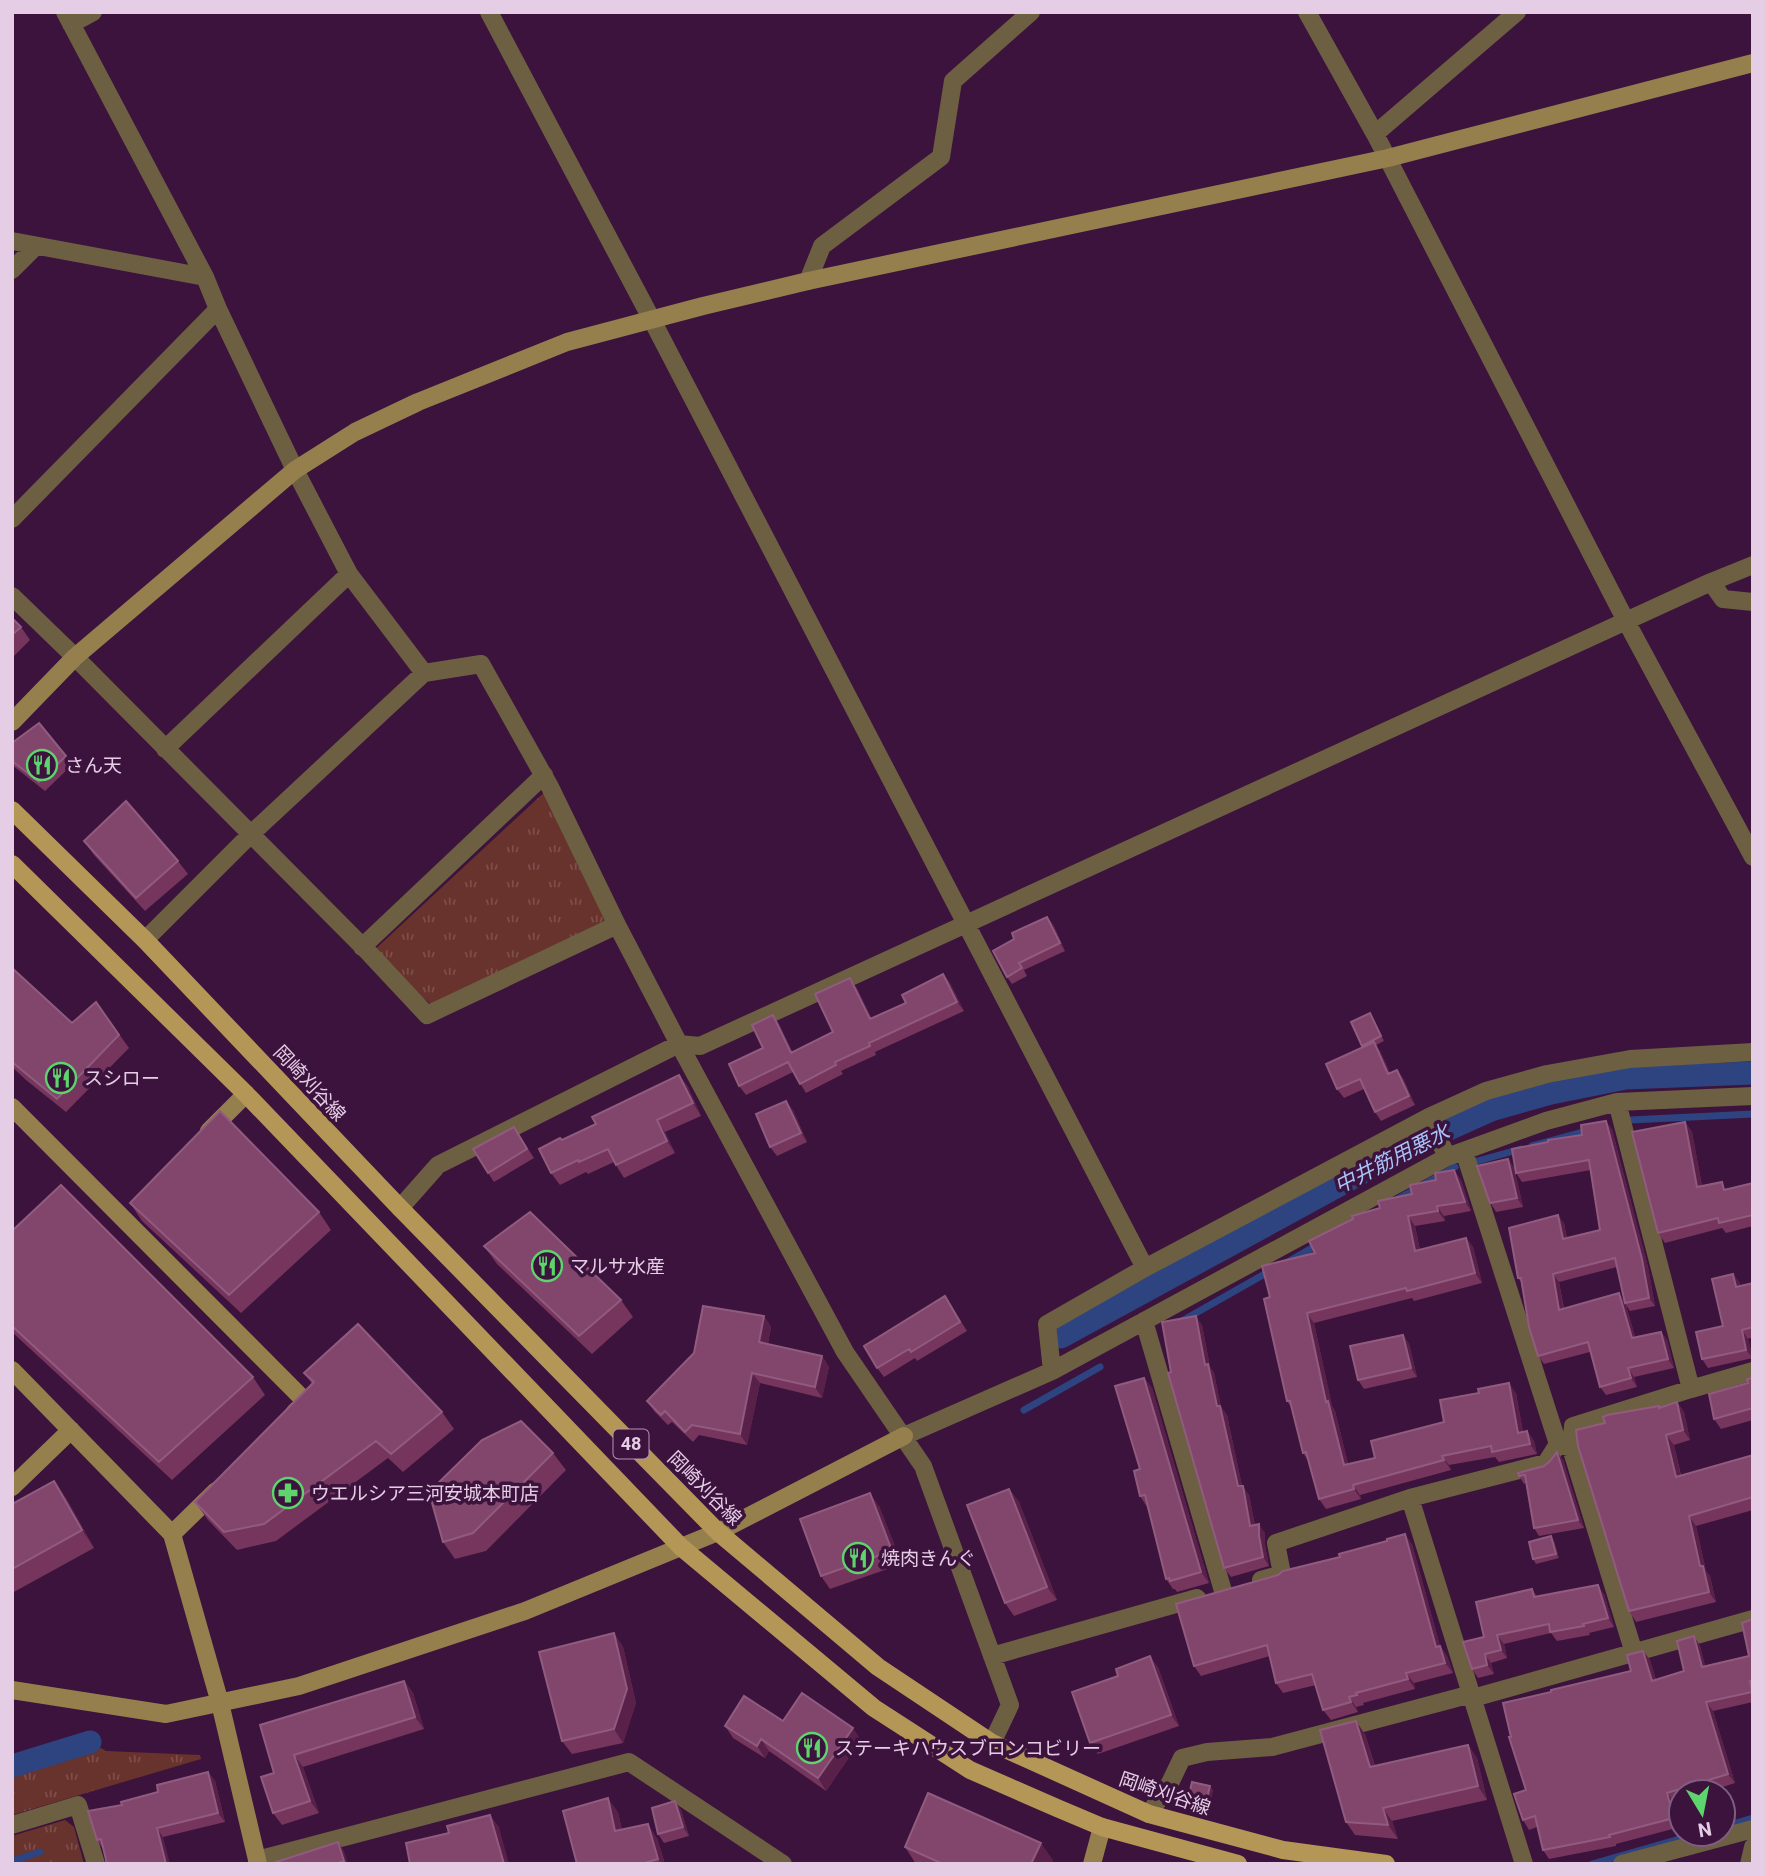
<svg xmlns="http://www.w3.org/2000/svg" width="1765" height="1876" font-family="Roboto,'Noto Sans JP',sans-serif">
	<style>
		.park { fill: url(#park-tufts) }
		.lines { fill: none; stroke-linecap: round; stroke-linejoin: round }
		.stream { stroke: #2d4481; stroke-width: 7 }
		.canal { stroke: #2d4481; stroke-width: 23 }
		.street { stroke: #6d5f41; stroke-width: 18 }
		.secondary { stroke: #957f4d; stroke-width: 18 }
		.primary { stroke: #b49756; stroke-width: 18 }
		.wall { fill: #75355d; fill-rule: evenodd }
		.shaded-wall { fill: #59214a }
		.building { fill: #82466c; stroke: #915b7f; stroke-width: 2 }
		.labels { text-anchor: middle; stroke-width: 7; stroke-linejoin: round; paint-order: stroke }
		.shield { fill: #3b133d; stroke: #b395b3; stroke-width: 2 }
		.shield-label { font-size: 18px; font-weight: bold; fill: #e6cde6 }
		.poi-label { font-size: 19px; fill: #e6cde6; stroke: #3b133d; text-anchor: start }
		.street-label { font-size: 19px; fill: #e6cde6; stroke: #3b133d }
		.water-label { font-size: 21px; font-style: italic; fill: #a9c2f9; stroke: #3b133d }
	</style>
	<defs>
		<pattern id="park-tufts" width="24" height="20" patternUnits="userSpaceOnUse" patternTransform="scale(1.75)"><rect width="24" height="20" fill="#68322d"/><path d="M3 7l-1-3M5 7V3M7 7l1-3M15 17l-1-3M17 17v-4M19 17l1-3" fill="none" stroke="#7e4e4b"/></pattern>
	</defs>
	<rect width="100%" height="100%" fill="#3b133d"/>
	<path class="park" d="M550,787L617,925L438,1010L370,954Z
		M101,1748L106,1751L200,1755L201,1759L12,1815V1776Z
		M65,1820L74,1827L84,1864H12V1836Z"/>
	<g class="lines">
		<path class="stream" d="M1630,1120L1753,1114
			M1532,1146L1591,1130
			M1474,1162L1521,1149
			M1396,1200L1455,1167
			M1284,1264L1319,1244
			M1180,1322L1270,1271
			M1024,1410L1100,1367
			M1723,1827L1753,1818
			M12,1861L40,1852
			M1592,1864L1697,1834"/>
		<path class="canal" d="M1061,1337L1411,1146L1491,1110L1551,1093L1626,1078L1753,1073
			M12,1766L90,1742"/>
		<path class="street" d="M65,12L205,277L218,309L295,470L349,574L424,673
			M489,12L652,320L1145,1268L1429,1117L1486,1091L1547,1074L1630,1059L1753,1052
			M1307,12L1375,134L1626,621L1753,857
			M71,24L93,12
			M1375,134L1517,12
			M12,241L205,277
			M12,270L35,247
			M808,281L822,246L941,157L953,81L1031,12
			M12,519L218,309
			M1711,582L1723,599L1753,602
			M12,596L75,657L370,954L427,1015L617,925
			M165,749L349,574
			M145,940L251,834L424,673L481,664L550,787L617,925L679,1044L845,1352L923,1466L1010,1705L992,1743
			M362,947L544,775
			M1617,1102L1691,1389L1753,1371
			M1429,1117L1447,1157
			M1464,1151L1558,1444
			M400,1208L438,1165L679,1044L700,1046L1711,582L1753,565
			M1144,1321L1223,1591
			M1052,1371L1047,1324L1145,1268
			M904,1436L1052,1371L1447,1157L1546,1121L1617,1102L1753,1096
			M1410,1498L1524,1864
			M1261,1580L1282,1574L1276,1543L1410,1498L1546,1463L1558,1444L1571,1448
			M1634,1653L1571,1448L1573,1426L1691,1389
			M992,1656L1197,1598
			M1149,1814L1170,1783L1182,1758L1207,1752L1272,1747L1464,1696L1473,1698L1753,1619
			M12,1825L78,1805L96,1864
			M257,1860L629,1762L783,1864
			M1622,1864L1753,1829
			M1749,1864L1753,1847"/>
		<path class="secondary" d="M12,722L75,657L295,470L355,432L418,402L567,342L703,306L808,281L1388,158L1753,63
			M12,1107L306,1402L295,1412
			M209,1131L246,1094
			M12,1370L172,1534L220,1703L258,1864
			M12,1487L71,1430
			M172,1534L216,1491
			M12,1690L166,1714L299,1686L525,1611L681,1547L718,1532L904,1436
			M1092,1864L1102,1827"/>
		<path class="primary" d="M12,810L145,940L400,1208L718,1532L878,1667L992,1743L1149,1814L1283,1850L1386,1864
			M12,864L246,1094L681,1547L874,1708L970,1770L1057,1808L1102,1827L1238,1864"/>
	</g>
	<path class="wall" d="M12,618L21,627L30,640L12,658Z
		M12,743L66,756L72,765L45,791L12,765Z
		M84,841L178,861L188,874L145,911L94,855Z
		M1053,924L1065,951L1024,970L1027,976L1012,984L1007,977Z
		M12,968L72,1023L96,1002L129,1048L66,1112L26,1080L12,1067Z
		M943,974L950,983L964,1011L875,1052L876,1055L841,1071L843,1074L806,1093L793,1072L746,1095L739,1086L763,1048L773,1015L779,1024L793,1053L833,1032L856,987L872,1019L906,1003Z
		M1370,1013L1384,1041L1376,1045L1380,1051L1390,1073L1403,1078L1415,1105L1381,1121L1375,1112L1364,1089L1344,1098L1337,1089L1363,1047L1351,1022Z
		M679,1075L688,1087L701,1116L665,1132L675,1153L624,1178L614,1162L588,1174L586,1172L560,1185L551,1173L562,1140L596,1124Z
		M793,1110L807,1142L777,1156L770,1147Z
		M1685,1122L1692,1132L1702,1186L1727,1189L1753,1183V1226L1726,1233L1722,1228L1665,1243L1658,1233Z
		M514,1127L534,1158L494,1182L488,1173Z
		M1612,1129L1648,1267L1655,1306L1630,1311L1626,1305L1635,1337L1661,1332L1667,1340L1674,1368L1634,1377L1637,1387L1606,1395L1600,1387L1590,1352L1544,1364L1538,1356L1522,1283L1518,1278L1564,1223L1567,1238L1600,1230L1591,1170L1522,1182L1516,1173ZM1617,1267L1624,1300L1564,1308L1559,1282Z
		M1514,1167L1523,1207L1496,1212L1488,1199Z
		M1461,1180L1471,1211L1444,1216L1445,1221L1415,1226L1420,1250L1466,1238L1473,1247L1482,1283L1414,1301L1412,1298L1314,1323L1332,1406L1335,1411L1348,1464L1375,1458L1444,1422L1516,1393L1523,1432L1527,1431L1534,1441L1537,1454L1499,1462L1495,1457L1449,1465L1451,1470L1360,1495L1361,1499L1326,1509L1319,1499L1309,1462L1303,1453L1291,1407L1287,1401L1270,1297L1315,1253L1380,1208L1412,1194Z
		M130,1203L319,1212L331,1230L241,1313L142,1221Z
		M12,1231L253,1377L265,1395L172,1480L12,1332Z
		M484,1246L621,1300L633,1317L592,1354L497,1264Z
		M1740,1283V1286L1753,1283V1337L1748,1339L1753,1358L1708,1368L1702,1359L1723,1326Z
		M951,1305L967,1331L917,1361L915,1358L884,1377L877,1368Z
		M764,1316L771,1327L768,1344L822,1356L829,1367L822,1398L760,1383L747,1445L699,1435L693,1442L672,1422L668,1425L654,1411L647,1401Z
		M1202,1325L1210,1367L1214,1373L1221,1407L1227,1415L1242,1486L1249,1495L1255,1525L1265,1533V1545L1269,1566L1231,1577L1224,1568Z
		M1403,1335L1409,1344L1417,1377L1364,1389L1358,1380Z
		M304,1373L442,1412L454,1429L403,1472L388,1458L276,1541L237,1550L208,1520L195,1502L312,1384Z
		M1144,1378L1152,1388L1209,1583L1177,1592L1175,1589H1173L1166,1579L1147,1507L1140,1496V1469Z
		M1753,1378V1420L1721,1429L1714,1419Z
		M1677,1402L1684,1412L1690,1440L1674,1445L1681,1475L1753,1455V1510L1696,1526L1706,1571L1710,1576L1716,1602L1636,1622L1629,1611L1605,1423Z
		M553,1453L566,1470L486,1551L455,1559L443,1542Z
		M1563,1460L1584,1528L1539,1536L1534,1528L1526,1483L1524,1484L1519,1476Z
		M54,1481L66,1498L94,1548L12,1593V1504Z
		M1009,1489L1019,1502L1057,1600L1014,1616L1005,1603Z
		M879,1506L902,1564L830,1589L821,1576Z
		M1551,1536L1554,1541L1559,1558L1536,1564L1533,1559Z
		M1387,1541L1412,1544L1440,1646L1447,1656L1453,1673L1414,1683L1415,1689L1363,1703L1364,1705L1356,1707L1358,1712L1331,1720L1323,1710L1316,1685L1283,1693L1276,1683L1270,1656L1201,1676L1194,1666L1340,1557Z
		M1532,1589L1537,1597L1604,1594L1614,1627L1589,1633L1590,1635L1557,1641L1551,1633L1504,1644L1507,1658L1491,1663L1494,1674L1478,1678L1472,1669L1484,1637Z
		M1753,1618V1702L1713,1711L1735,1783L1707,1792H1681V1800L1674,1802L1680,1827L1616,1844V1846L1549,1859L1543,1850L1537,1827L1529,1830L1523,1820L1526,1790L1511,1737L1551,1692L1631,1671L1643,1651L1650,1660L1656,1680L1684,1671L1694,1636L1700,1646L1705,1666L1749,1656L1750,1620Z
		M614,1633L623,1647L636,1703L623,1743L572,1754L562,1741Z
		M1158,1667L1179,1726L1098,1754L1090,1743Z
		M404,1681L413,1693L424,1729L303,1767L319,1813L282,1825L273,1813L274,1773L260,1725Z
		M783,1721L861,1740L826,1791L769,1751L765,1758L733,1738L725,1726Z
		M1365,1734L1375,1766L1468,1745L1477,1758L1487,1800L1392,1821L1398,1839L1355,1835L1346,1822Z
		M208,1772L215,1781L225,1822L163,1837L103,1849L97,1840L122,1805L158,1792Z
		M1213,1790L1209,1807L1191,1804L1188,1799Z
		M675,1801L681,1810L689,1836L664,1843L658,1834Z
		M618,1812L622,1830L657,1838L665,1864H577Z
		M905,1847L1053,1860L1051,1864H916Z"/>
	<path class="shaded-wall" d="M1047,917L1053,924L1065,951L1060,943Z
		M943,974L950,983L964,1011L957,1002Z
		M850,978L856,987L877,1028L870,1019Z
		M773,1015L779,1024L797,1062L791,1053Z
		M1374,1042L1380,1051L1394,1083L1388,1074Z
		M1397,1070L1403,1078L1415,1105L1409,1096Z
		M679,1075L688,1087L701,1116L693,1103Z
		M786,1101L793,1110L807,1142L801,1133Z
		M657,1120L665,1132L675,1153L667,1141Z
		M1606,1121L1612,1129L1648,1267L1655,1306L1649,1298Z
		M1685,1122L1692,1132L1704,1197L1697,1187Z
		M1508,1159L1514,1167L1523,1207L1517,1198Z
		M1454,1170L1461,1180L1471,1211L1465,1202Z
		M1437,1206L1444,1216L1445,1221L1438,1211Z
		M1558,1215L1564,1223L1569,1248L1563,1239Z
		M1408,1216L1415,1226L1422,1261L1415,1251Z
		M1466,1238L1473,1247L1482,1283L1475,1273Z
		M1553,1274L1559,1282L1565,1318L1559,1310Z
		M1733,1274L1740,1283L1743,1296L1736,1287Z
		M1619,1293L1625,1302L1638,1346L1632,1338Z
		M1307,1313L1314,1323L1332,1406L1335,1411L1351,1475L1344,1465L1326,1402Z
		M764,1316L771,1327L766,1353L759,1342Z
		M1196,1316L1202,1325L1210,1367L1214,1373L1221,1407L1227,1415L1244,1495L1238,1486L1205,1365Z
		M1742,1330L1748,1339L1753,1358L1746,1350Z
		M1661,1332L1667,1340L1674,1368L1668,1359Z
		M1403,1335L1409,1344L1417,1377L1411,1368Z
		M822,1356L829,1367L822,1398L815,1387Z
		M1628,1368L1634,1377L1637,1387L1631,1378Z
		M752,1373L760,1383L747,1445L740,1434Z
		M1144,1378L1152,1388L1209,1583L1201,1572Z
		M1509,1383L1516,1393L1525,1443L1518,1433Z
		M1677,1402L1684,1412L1690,1440L1683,1430Z
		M1527,1431L1534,1441L1537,1454L1530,1444Z
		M1666,1435L1674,1445L1683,1487L1676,1477Z
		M1557,1452L1563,1460L1584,1528L1578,1520Z
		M1442,1456L1449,1465L1451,1470L1444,1460Z
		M54,1481L66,1498L94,1548L82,1530Z
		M1353,1485L1360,1495L1361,1499L1354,1489Z
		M1243,1486L1249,1495L1257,1535L1250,1526Z
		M1009,1489L1019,1502L1057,1600L1047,1587Z
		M870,1493L879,1506L902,1564L892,1551Z
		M1689,1516L1696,1526L1706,1571L1710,1576L1716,1602L1709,1592L1700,1566Z
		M1259,1524L1265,1533V1545L1269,1566L1263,1557L1259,1536Z
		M1405,1534L1412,1544L1443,1657L1436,1647Z
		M1551,1536L1554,1541L1559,1558L1556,1554Z
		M1598,1585L1604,1594L1614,1627L1608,1618Z
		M614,1633L623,1647L636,1703L623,1743L614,1729Z
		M1497,1635L1504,1644L1507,1658L1501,1650Z
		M1694,1636L1700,1646L1708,1676L1702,1667Z
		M1440,1646L1447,1656L1453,1673L1445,1663Z
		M1643,1651L1650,1660L1659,1690L1652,1681Z
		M1485,1654L1491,1663L1494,1674L1487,1665Z
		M1150,1656L1158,1667L1179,1726L1171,1715Z
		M1406,1673L1414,1683L1415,1689L1408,1679Z
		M404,1681L413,1693L424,1729L415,1717Z
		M1349,1697L1356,1707L1358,1712L1351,1702Z
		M1706,1702L1713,1711L1735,1783L1728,1774Z
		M1356,1721L1365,1734L1379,1781L1370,1767Z
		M853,1728L861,1740L826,1791L818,1778Z
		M761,1739L769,1751L765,1758L757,1746Z
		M1468,1745L1477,1758L1487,1800L1478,1786Z
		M294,1755L303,1767L319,1813L310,1801Z
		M208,1772L215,1781L225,1822L218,1813Z
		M1210,1786L1213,1790L1209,1807L1206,1803Z
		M1667,1793L1674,1802L1680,1827L1674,1818Z
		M608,1798L618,1812L625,1845L615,1831Z
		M675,1801L681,1810L689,1836L683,1827Z
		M1383,1808L1392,1821L1398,1839L1388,1825Z
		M490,1815L499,1827L509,1864H504Z
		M648,1824L657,1838L665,1864H661L658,1859Z
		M157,1828L163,1837L170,1864H166Z
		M338,1842L344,1851L348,1864H346L344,1861Z
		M1041,1843L1053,1860L1051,1864H1031Z"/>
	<path class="building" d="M12,618L21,627L12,635Z
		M39,723L66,756L39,782L12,761V743Z
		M126,801L178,861L136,898L84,841Z
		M1047,917L1060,943L1019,963L1022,968L1007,977L993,951L1014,939L1012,933Z
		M12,968L72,1023L96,1002L119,1035L57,1099L12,1062Z
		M943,974L957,1002L869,1043L870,1046L835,1062L836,1065L800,1084L788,1062L739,1086L729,1064L763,1048L752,1025L773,1015L791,1053L833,1032L815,994L850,978L870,1019L906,1003L902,995Z
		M1370,1013L1381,1036L1362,1046L1351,1022Z
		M1374,1042L1388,1074L1397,1070L1409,1096L1375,1112L1360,1079L1337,1089L1326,1064Z
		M679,1075L693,1103L657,1120L667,1141L616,1165L608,1149L579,1162L578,1160L551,1173L539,1149L560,1138L562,1140L596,1124L592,1117Z
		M786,1101L801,1133L770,1147L756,1114Z
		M220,1111L319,1212L229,1295L130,1203Z
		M1606,1121L1642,1259L1649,1298L1625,1303L1615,1258L1553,1274L1559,1310L1619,1293L1632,1338L1661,1332L1668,1359L1628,1368L1631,1378L1600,1387L1588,1342L1538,1356L1529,1327L1521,1278H1518L1509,1228L1558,1215L1563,1239L1600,1230L1589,1160L1516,1173L1512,1149L1548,1142V1140L1582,1135L1581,1125Z
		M1685,1122L1697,1187L1722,1182L1724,1190L1753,1183V1215L1719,1223L1718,1218L1658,1233L1632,1132Z
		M514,1127L527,1149L488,1173L473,1149Z
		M1508,1159L1517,1198L1490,1203L1477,1166Z
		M1454,1170L1465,1202L1437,1206L1438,1211L1408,1216L1415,1251L1466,1238L1475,1273L1407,1291L1406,1288L1307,1313L1326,1402L1328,1401L1344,1465L1375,1458L1371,1441L1444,1422L1440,1400L1479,1393L1478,1389L1509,1383L1518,1433L1527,1431L1530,1444L1492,1452L1491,1446L1442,1456L1444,1460L1353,1485L1354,1489L1319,1499L1306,1452L1303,1453L1290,1401H1287L1264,1299L1270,1297L1262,1266L1315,1253L1309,1241L1353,1219L1352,1216L1380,1208L1378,1201L1412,1194L1410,1185L1436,1180L1435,1173Z
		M61,1185L253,1377L159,1462L12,1326V1231Z
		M530,1212L621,1300L579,1336L484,1246Z
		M1733,1274L1736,1287L1753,1283V1327L1742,1330L1746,1350L1702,1359L1696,1332L1723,1326L1712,1279Z
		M945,1296L960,1322L911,1352L909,1349L877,1368L864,1346Z
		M703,1306L764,1316L759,1342L822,1356L815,1387L752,1373L740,1434L692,1425L685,1432L665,1411L661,1415L647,1401L694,1353Z
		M1196,1316L1205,1365L1208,1364L1217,1406H1220L1238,1486H1243L1250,1526L1259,1524V1536L1263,1557L1224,1568L1168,1373L1171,1372L1162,1322Z
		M358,1324L442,1412L391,1454L376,1441L264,1524L224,1532L195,1502L314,1382L304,1373Z
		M1403,1335L1411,1368L1358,1380L1350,1346Z
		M1144,1378L1201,1572L1170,1581L1169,1578L1166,1579L1145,1495L1140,1496L1134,1471L1140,1469L1115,1386Z
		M1753,1378V1408L1714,1419L1709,1394L1748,1383L1747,1379Z
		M1677,1402L1683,1430L1666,1435L1676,1477L1753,1455V1497L1689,1516L1700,1566H1703L1709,1592L1629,1611L1578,1446L1576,1430L1605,1423L1603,1417L1607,1415L1659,1406V1408Z
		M521,1421L553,1453L473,1533L443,1542L429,1492L482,1440Z
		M1557,1452L1578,1520L1534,1528L1525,1475L1519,1476L1518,1473L1544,1466L1550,1461Z
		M54,1481L82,1530L12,1569V1504Z
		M1009,1489L1047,1587L1005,1603L967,1505Z
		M870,1493L892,1551L821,1576L800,1519Z
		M1405,1534L1436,1647L1440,1646L1445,1663L1406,1673L1408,1679L1356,1693L1357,1695L1349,1697L1351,1702L1323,1710L1312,1674L1276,1683L1267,1645L1194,1666L1176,1604L1278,1575L1283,1571L1340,1557L1339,1554L1387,1541V1539Z
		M1551,1536L1556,1554L1533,1559L1529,1542Z
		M1598,1585L1608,1618L1583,1624L1584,1626L1550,1632L1549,1624L1497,1635L1501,1650L1485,1654L1487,1665L1472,1669L1463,1642L1484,1637L1476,1602L1532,1589L1534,1597Z
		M1753,1618V1681H1750L1752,1692L1706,1702L1728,1774L1667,1793L1674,1818L1609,1835L1610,1837L1543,1850L1535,1816L1523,1820L1514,1794L1526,1790L1509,1737H1511L1503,1703L1551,1692V1690L1631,1671L1627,1655L1643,1651L1652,1681L1684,1671L1677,1641L1694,1636L1702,1667L1749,1656L1742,1623L1750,1620Z
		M614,1633L627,1689L614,1729L562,1741L539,1652Z
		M1150,1656L1171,1715L1090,1743L1072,1692L1118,1676L1116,1669Z
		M404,1681L415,1717L294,1755L310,1801L273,1813L261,1777L274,1773L260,1725Z
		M802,1693L853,1728L818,1778L761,1739L757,1746L725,1726L744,1696L783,1721Z
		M1356,1721L1370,1767L1468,1745L1478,1786L1383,1808L1388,1825L1346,1822L1320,1730Z
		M208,1772L218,1813L157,1828L166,1864H107L101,1839L97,1840L88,1811L122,1805L121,1802L158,1792L157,1785Z
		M1192,1782L1210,1786L1206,1803L1188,1799Z
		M928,1793L1041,1843L1031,1864H943L905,1847Z
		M608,1798L615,1831L648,1824L658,1859L641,1864H577L563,1811Z
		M675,1801L683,1827L658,1834L652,1808Z
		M490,1815L504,1864H410L406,1843L449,1833L447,1826Z
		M338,1842L344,1861L335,1864H277L276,1862Z"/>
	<defs>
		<g id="restaurant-ring" transform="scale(1.575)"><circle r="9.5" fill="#3b133d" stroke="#5dd56c" stroke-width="1.5"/><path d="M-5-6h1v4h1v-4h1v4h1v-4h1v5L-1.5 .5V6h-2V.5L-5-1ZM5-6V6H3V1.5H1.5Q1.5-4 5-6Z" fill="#5dd56c"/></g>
		<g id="pharmacy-ring" transform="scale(1.575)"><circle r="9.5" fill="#3b133d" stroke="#5dd56c" stroke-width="1.5"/><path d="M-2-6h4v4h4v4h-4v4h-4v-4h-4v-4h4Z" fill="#5dd56c"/></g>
	</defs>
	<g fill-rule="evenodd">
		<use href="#restaurant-ring" x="42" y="765"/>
		<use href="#restaurant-ring" x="61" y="1078"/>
		<use href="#restaurant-ring" x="547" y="1266"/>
		<use href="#pharmacy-ring" x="288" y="1493"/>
		<use href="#restaurant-ring" x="858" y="1558"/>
		<use href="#restaurant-ring" x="812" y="1748"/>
	</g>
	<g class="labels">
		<rect class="shield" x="613.5" y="1429.5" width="35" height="29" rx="5"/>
		<g class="shield-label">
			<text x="631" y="1450">48</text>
		</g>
		<g class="poi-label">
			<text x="65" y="772">さん天</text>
			<text x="84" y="1085">スシロー</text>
			<text x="570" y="1273">マルサ水産</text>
			<text x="311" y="1500">ウエルシア三河安城本町店</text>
			<text x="881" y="1565">焼肉きんぐ</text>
			<text x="835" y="1755">ステーキハウスブロンコビリー</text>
		</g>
		<g class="street-label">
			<text transform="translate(310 1083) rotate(47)" y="7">岡崎刈谷線</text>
			<text transform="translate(705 1488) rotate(45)" y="7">岡崎刈谷線</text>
			<text transform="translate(1165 1793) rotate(19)" y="7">岡崎刈谷線</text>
		</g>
		<g class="water-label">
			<text transform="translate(1392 1159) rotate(-27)" y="7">中井筋用悪水</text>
		</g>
	</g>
	<rect width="1765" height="1876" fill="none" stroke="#e6cde6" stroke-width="28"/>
	<g transform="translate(1702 1813) rotate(170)"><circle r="33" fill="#3b133d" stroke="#7f5d81" stroke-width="2"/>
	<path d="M0-5L12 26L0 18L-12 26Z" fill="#5dd56c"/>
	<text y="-10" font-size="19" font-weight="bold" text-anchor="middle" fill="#e6cde6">N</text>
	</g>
</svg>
